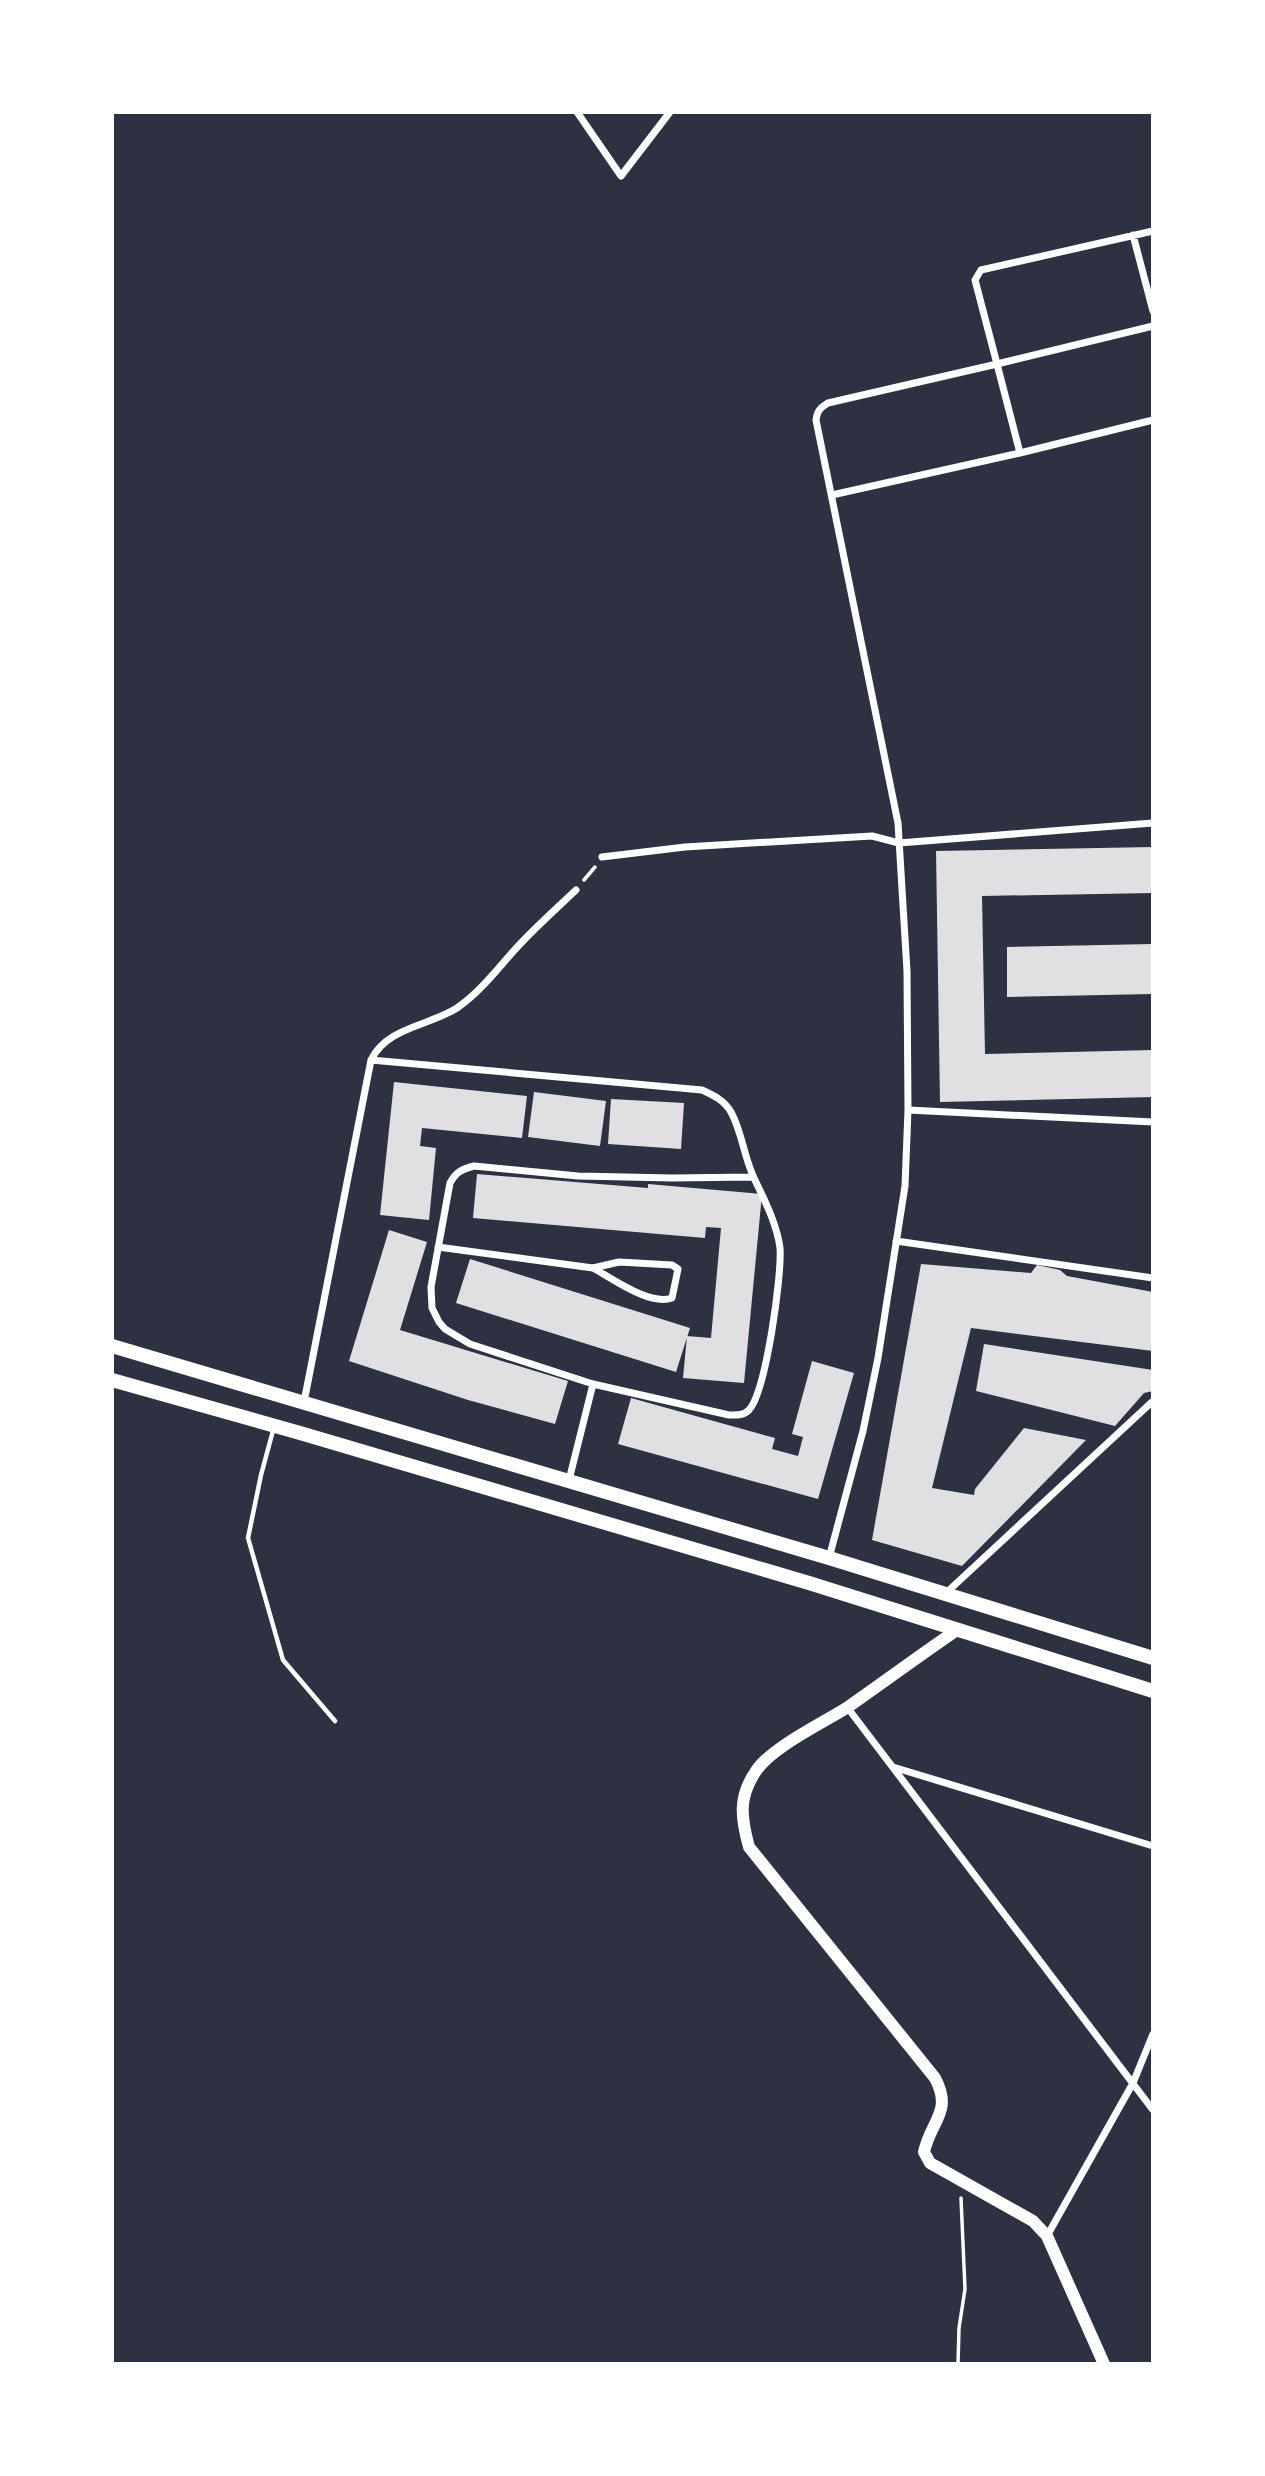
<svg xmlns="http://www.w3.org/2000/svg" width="1265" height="2476" font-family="Roboto,sans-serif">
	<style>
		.building { fill: #e0e0e3 }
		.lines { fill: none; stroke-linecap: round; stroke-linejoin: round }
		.path { stroke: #fff; stroke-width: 3.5 }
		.service { stroke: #fff; stroke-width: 4.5 }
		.minor { stroke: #fff; stroke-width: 7 }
		.tertiary { stroke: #fff; stroke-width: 12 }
		.secondary { stroke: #fff; stroke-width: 14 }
	</style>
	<rect width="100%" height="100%" fill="#2d3142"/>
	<path class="building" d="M1153,847V893L982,896L985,1054L1153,1050V1097L940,1102L936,851Z
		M1153,944V994L1007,997V947Z
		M394,1082L527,1096L522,1138L422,1128L420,1146L436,1148L429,1220L380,1215Z
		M534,1092L606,1101L600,1146L528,1137Z
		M611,1099L684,1103L681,1149L608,1144Z
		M477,1174L648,1188V1184L762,1194L744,1383L683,1378L687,1336L711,1338L721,1228L706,1227L705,1238L473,1218Z
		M389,1230L427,1242L400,1330L568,1381L555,1424L468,1400L349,1361Z
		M470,1259L690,1328L676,1372L456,1303Z
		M921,1264L1031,1273L1037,1265L1060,1270L1067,1276L1153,1292V1351L971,1328L932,1488L974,1495L975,1489L1024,1428L1086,1440L962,1566L872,1540Z
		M984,1344L1153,1370V1391L1144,1393L1115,1426L976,1391Z
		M812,1361L854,1373L818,1499L618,1444L631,1398L775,1438L772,1449L798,1456L803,1437L792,1434Z"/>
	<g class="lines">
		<path class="path" d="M584,880L595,867
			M958,2364L959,2328L965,2289L961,2198"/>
		<path class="service" d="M274,1427L261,1475L248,1538L283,1660L335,1721"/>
		<path class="minor" d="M577,112L621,176L670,112
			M1153,231L981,270L975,280L997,364L1153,326
			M1133,235L1153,311
			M832,495L1020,453L1153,420
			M602,857L685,847L872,836L899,843L1153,823
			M371,1060C387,1027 429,1026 457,1008C482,991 501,964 521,943C539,924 558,907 576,890
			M908,1110L1153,1122
			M896,1241L1153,1278
			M438,1247L593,1268L619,1262L672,1265L678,1269L672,1298C650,1306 613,1279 593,1268
			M304,1402L371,1060L702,1090C713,1095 724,1100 731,1112C742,1132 744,1157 754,1178C764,1199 777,1224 780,1248C782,1276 766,1391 749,1410C743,1416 736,1415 729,1415L593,1384
			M569,1480L593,1384L470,1344L445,1329L439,1322L432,1308L431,1287L450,1183C456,1172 462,1169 474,1166L578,1176L672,1178L753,1177
			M829,1558L863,1431L878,1358L905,1186L908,1110L907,971L898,823L816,420C817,411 820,408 828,403L997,364L1020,453
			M946,1593L1153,1401
			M847,1707L1153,2110
			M893,1767L1153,1846
			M1047,2236L1133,2083L1153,2034"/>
		<path class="tertiary" d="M957,1630C920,1655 884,1682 848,1707C823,1723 772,1747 756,1771C738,1797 741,1818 749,1847L935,2078C953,2112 931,2120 924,2152L930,2163L1033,2221L1047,2236L1104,2364"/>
		<path class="secondary" d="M112,1346L829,1558L1153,1658
			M112,1380L300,1433L809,1583L1153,1691"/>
	</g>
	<rect width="1265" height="2476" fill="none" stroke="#ffffff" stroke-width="228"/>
</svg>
